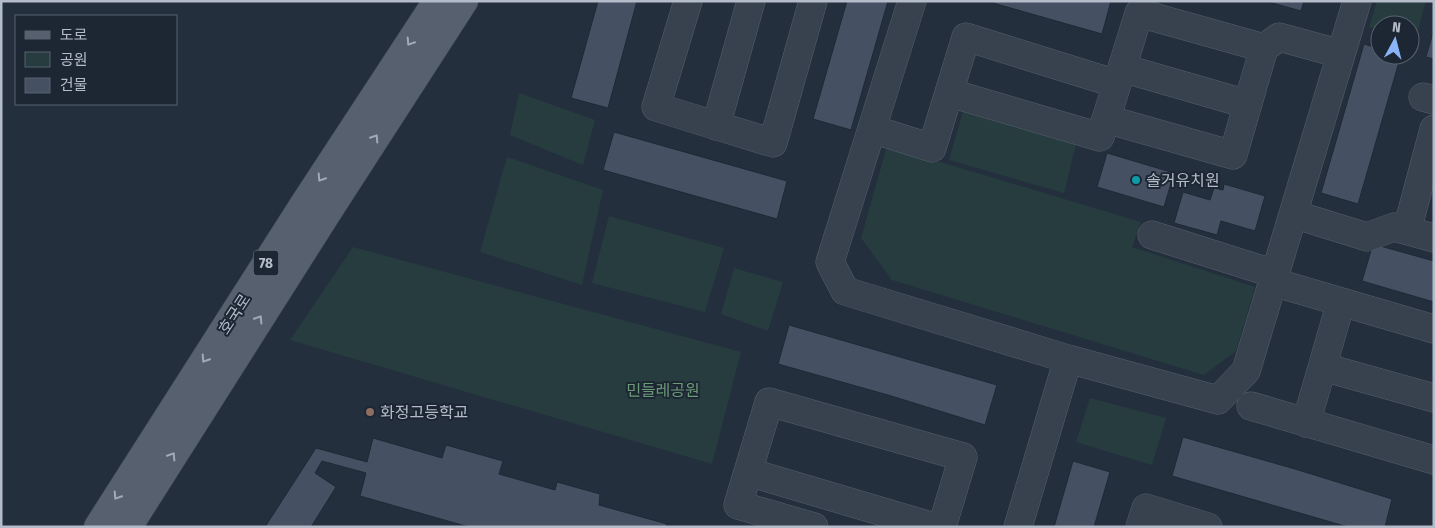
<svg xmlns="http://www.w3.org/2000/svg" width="1435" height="528" font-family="'Fira Sans Condensed','Noto Sans KR',sans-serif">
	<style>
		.green { fill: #263c3f }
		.building { fill: #455162; stroke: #1f2835 }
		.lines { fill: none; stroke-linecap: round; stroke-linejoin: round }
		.minor-casing { stroke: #565f6c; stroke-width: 29 }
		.major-casing { stroke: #414a57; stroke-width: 29 }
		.minor { stroke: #38414e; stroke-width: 28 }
		.major { stroke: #56606e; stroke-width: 28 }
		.oneway { stroke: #a1aab7 }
		.culture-dot { fill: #0f9aa8; stroke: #1d2633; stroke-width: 2 }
		.education-dot { fill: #8d6e63; stroke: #1d2633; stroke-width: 2 }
		.labels { text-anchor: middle; stroke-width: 4; stroke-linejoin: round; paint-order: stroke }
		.shield { fill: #1d2633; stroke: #878f9c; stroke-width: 1 }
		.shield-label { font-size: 15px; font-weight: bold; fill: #b4bcc9 }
		.poi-label { font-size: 16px; fill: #b4bcc9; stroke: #1d2633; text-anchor: start }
		.street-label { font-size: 16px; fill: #b4bcc9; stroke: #1d2633 }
		.park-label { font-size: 16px; fill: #6b9a76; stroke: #1d2633 }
	</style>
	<rect width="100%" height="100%" fill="#242f3e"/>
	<path class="green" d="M1377,1H1426L1415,42L1410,41V25H1380V31L1369,27Z
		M519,93L595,120L583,165L510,135Z
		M963,111L1076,144L1064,193L949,160Z
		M887,146L1141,222L1132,247L1255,287L1236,351L1204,375L892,280L861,238Z
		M507,157L603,190L582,285L480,252Z
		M609,216L724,248L705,312L592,283Z
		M353,247L741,352L712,464L290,340Z
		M734,268L783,282L768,331L721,314Z
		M1090,398L1166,418L1152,465L1076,442Z"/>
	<path class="building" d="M598,1H637L608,108L571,98Z
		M847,1H888L851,130L813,119Z
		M986,1H1111L1102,34Z
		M1265,1H1304L1301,11Z
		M1434,29V59L1426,57Z
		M1364,44L1380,49V55H1401L1358,204L1321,193Z
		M614,132L787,181L777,219L603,170Z
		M1107,153L1174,173L1164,207L1097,187Z
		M1224,184L1265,196L1255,231L1221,221L1217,235L1174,223L1183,192L1210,200L1214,188L1223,190Z
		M1373,244L1434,261V302L1362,281Z
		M789,325L997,385L985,425L888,395L778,364Z
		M1183,437L1295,469L1392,499L1385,527H1348L1172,476Z
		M373,438L442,458L446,445L503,461L499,474L555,490L557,482L600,494L599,505L667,524L666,527H469L360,496L366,473L322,461L315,473L336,487L311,527H265L316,448L367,462Z
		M1073,461L1110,472L1094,527H1054Z"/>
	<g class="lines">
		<g class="minor-casing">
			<path id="minor" d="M688,1L656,107L773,143L813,1
				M912,1L830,262L845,291L1068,359
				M1264,48L1279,37L1341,54
				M1122,68L1247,104
				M950,93L1100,137L1106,119
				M1423,97L1434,100
				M716,126L751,1
				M872,129L932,148L966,37L1117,84L1139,13L1264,48L1233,155L1106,119L1117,84
				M1293,214L1367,237L1394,227L1434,238
				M1407,230L1434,129
				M1152,235L1275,274
				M1273,282L1434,329
				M1323,367L1434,398
				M1251,406L1434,460
				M1306,423L1341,302
				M748,472L934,527
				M814,527L738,505L769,402L963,457L942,527
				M1018,527L1068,359L1218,400L1246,371L1357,1
				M1140,527L1146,508L1208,527"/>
		</g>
		<g class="major-casing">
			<path id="major" d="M98,527L306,201L437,1
				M128,527L327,213L464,1"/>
		</g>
		<use href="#minor" class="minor"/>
		<use href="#major" class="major"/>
	</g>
	<defs><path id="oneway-chevron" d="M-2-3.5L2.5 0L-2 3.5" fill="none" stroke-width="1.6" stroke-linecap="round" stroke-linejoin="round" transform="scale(1.25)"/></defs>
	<g class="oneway">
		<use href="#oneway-chevron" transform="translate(410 42) rotate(123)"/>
		<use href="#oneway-chevron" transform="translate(375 138) rotate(-57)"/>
		<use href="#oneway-chevron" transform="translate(321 178) rotate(123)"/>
		<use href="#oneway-chevron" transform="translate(259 319) rotate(-58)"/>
		<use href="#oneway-chevron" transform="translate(205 359) rotate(123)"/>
		<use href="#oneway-chevron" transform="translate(172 456) rotate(-58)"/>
		<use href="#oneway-chevron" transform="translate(117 496) rotate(123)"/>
	</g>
	<circle class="culture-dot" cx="1136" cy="180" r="5"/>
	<circle class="education-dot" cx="370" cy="412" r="5"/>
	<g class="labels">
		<rect class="shield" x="253.5" y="250.5" width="25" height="25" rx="4"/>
		<g class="shield-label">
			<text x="266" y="268">78</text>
		</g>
		<g class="poi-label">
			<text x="1146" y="186">솔거유치원</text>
			<text x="380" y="418">화정고등학교</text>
		</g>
		<g class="street-label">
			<text transform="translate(234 314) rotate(-57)" y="6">호국로</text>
		</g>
		<g class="park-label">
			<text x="663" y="396">민들레공원</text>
		</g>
	</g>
	<rect width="1435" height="528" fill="none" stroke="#b4bcc9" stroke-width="5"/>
	<rect x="15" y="15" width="162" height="90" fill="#1d2633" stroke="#59626f"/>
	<rect x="25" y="31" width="25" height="8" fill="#56606e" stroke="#59626f"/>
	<text x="60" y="40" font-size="15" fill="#b4bcc9">도로</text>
	<rect x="25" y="52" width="25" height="15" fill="#263c3f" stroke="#59626f"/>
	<text x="60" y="65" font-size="15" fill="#b4bcc9">공원</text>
	<rect x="25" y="78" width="25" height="15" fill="#455162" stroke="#59626f"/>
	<text x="60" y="90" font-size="15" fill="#b4bcc9">건물</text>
	<g transform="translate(1395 40) rotate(7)"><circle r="24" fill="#1d2633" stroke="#59626f"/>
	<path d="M0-4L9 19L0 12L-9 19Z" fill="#8ab4f8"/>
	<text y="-8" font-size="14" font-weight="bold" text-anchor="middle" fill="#b4bcc9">N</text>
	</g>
</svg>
